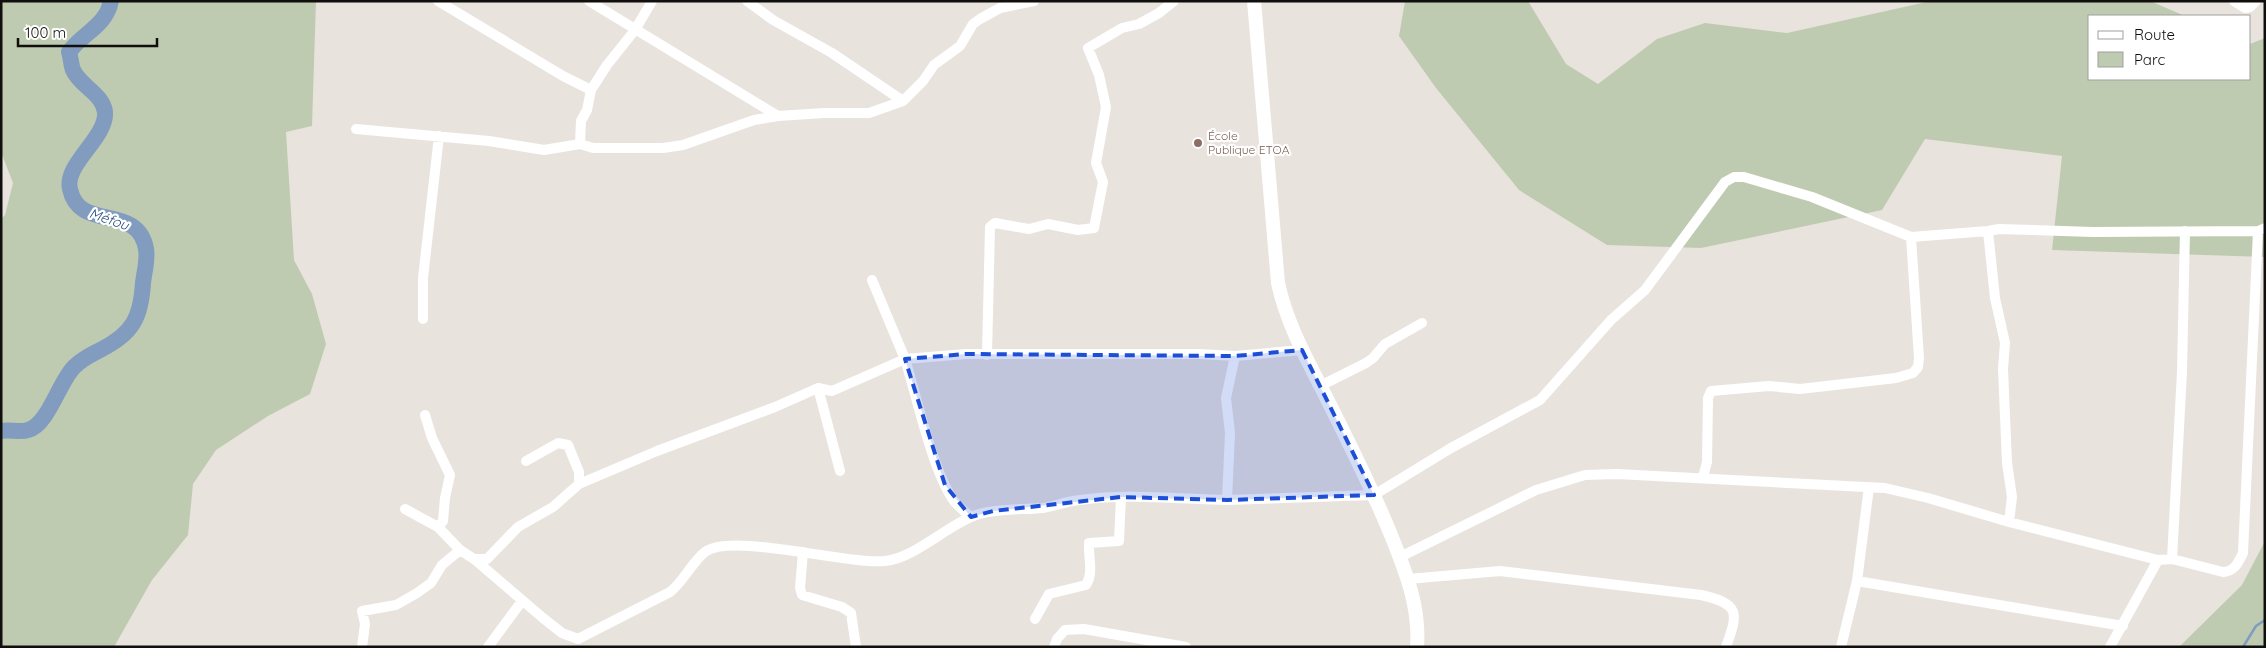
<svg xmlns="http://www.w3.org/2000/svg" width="2266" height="648" font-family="Quicksand,sans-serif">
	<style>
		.green { fill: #bfcbb0 }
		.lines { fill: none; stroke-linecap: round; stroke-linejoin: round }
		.stream { stroke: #819cbf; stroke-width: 2.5 }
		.river { stroke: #819cbf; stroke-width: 16 }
		.street { stroke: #fff; stroke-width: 10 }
		.secondary { stroke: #fff; stroke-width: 14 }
		.marked { fill: #1d4ed8; fill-opacity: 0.2; stroke: #1d4ed8; stroke-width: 4; stroke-dasharray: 10 6; stroke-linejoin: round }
		.education-dot { fill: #8d6e63; stroke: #fff; stroke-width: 2 }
		.labels { text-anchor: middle; stroke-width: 4.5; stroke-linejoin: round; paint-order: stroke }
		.education-label { font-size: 12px; fill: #785e54; stroke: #fff; text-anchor: start }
		.water-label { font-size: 14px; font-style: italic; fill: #264c7a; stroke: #fff }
	</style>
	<rect width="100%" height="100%" fill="#e9e3de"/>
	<path class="green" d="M1,1H316L312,126L286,132L294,260L312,294L326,344L310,394L268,416L216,450L193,484L188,535L152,580L114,647H1V219L5,215L13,183L1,152Z
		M1405,1H1528L1566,64L1598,84L1657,39L1705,23L1787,33L1931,1H2150L2185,16H2090V79H2250V44L2265,38V257L2052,250L2062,156L1925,139L1882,210L1701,248L1607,245L1519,190L1436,88L1399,36Z
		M2265,541V647H2179L2242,585Z"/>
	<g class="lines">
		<path class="stream" d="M2243,647L2256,626L2265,620"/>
		<path class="river" d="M1,431C10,429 20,433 28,430C48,425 59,382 74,367C83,358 91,355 102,349C133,333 141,317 143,283C144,273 148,260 146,249C138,202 79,233 70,189C64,164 107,138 105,112C103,94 80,86 73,70C71,65 71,58 69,52C84,32 106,26 111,1"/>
		<path class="street" d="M438,1L563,76L591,90
			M589,1L778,116
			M747,1L773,20L832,53L903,101
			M2234,1L2245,8L2250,7L2256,1
			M356,129L489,141L544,150L580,144L593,148H663L683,145L754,120L778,116L824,113H869L903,101L923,81L934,65L960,46L973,24L980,19L1000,8L1034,1
			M580,144L581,121L587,110L591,90L607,65L635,30L652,1
			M1988,231L1995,298L2005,343L2003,369L2007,463L2012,497L2009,522
			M872,280L905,359L966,354H1200L1235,356L1302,350
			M423,319V278L439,136
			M987,355L990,227L995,223L1029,229L1048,224L1078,230L1094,228L1103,182L1096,163L1106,107L1099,75L1088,48L1122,28L1139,24L1159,13L1174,1
			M1320,386L1366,363L1373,358L1385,344L1422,323
			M425,415L432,438L450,475L445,498L443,521L438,527
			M526,461L558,443L568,445L579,472V484
			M840,471L818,388L832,391L905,359C917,397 932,470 954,501C959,507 965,512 971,517
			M1703,477L1707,462L1708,398L1711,391L1769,386L1800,389L1896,378L1913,373L1918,367L1919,358L1911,237
			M1227,500L1374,495L1451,448L1540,400L1611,320L1645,290L1725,182L1734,177H1744L1812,197L1911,237L1988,231L1999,229L2093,232L2258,231L2265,228
			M405,509L438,527L460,550L474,559L543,618L562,633L578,639L670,592C684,581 692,562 705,552C732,532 847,565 885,561C916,558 949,523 979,514C999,508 1022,510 1043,508C1055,506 1067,501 1080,500C1126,493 1180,499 1227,500L1230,433L1226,398L1235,356
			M803,552L800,588L802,595L842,607L851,613L856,647
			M1400,557L1536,490L1585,475L1617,474L1885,488L1928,498L2009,522L2158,560L2172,559L2182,372L2185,231
			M474,559H487L518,527L553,507L579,484L657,451L775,407L818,388
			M2172,559L2223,572C2235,571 2238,563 2243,553L2258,231
			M1408,579L1500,571L1701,595C1741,604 1738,613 1726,647
			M1857,581L2123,626
			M1035,619L1049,594L1086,585C1094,573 1088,557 1089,543L1119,541L1121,497
			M362,647L365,624L362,611L396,605L417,593L431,583L442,565L460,550
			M488,647L522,601
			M1054,647L1057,639L1065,630L1084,629L1186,647
			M1841,647L1857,581L1869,487
			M2110,647L2158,560"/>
		<path class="secondary" d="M1254,1L1278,283C1287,325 1308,361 1327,399C1350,445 1374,492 1393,540C1407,575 1420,609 1417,647"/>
	</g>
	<path class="marked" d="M1302,350L1374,495L1227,500L1121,497L993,511L971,517L945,485L905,359L966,354L1235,356Z"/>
	<circle class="education-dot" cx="1198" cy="143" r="5"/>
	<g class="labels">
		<g class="education-label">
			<text x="1208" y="140">École<tspan x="1208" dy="14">Publique ETOA</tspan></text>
		</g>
		<g class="water-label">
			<text transform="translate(109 219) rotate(19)" y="5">Méfou</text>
		</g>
	</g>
	<rect width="2266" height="648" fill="none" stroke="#110f0d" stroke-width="5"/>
	<rect x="2088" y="15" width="162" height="65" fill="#ffffff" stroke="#a09f9e"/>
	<rect x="2098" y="31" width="25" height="8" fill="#ffffff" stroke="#a09f9e"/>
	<text x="2134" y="40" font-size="15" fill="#110f0d">Route</text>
	<rect x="2098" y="52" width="25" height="15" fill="#bfcbb0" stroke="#a09f9e"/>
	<text x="2134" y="65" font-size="15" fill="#110f0d">Parc</text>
	<path d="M18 38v8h139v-8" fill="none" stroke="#110f0d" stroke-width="2.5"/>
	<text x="25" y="38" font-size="15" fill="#110f0d" stroke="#ffffff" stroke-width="4" paint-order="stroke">100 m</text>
</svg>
